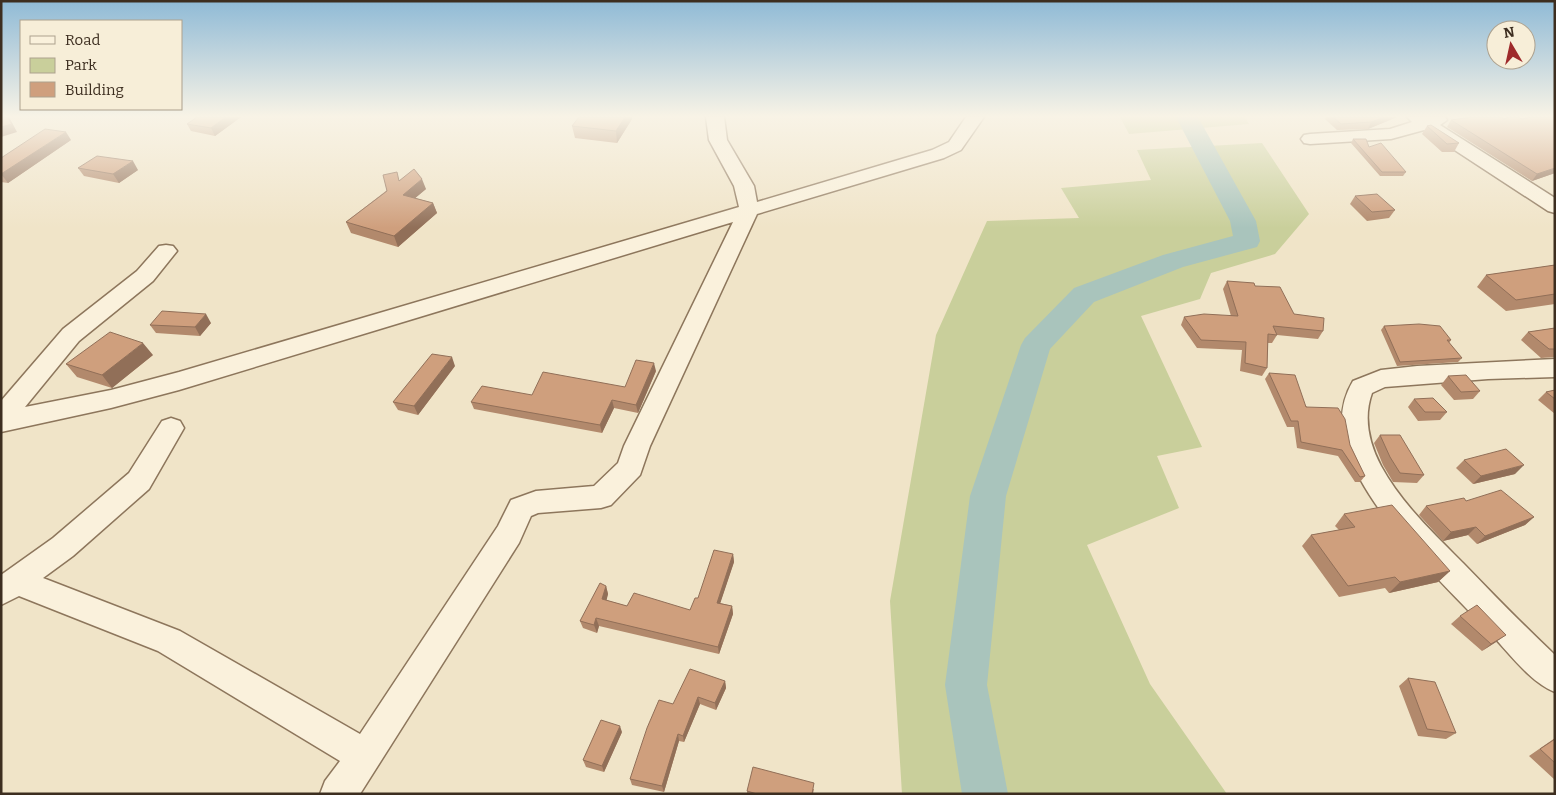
<svg xmlns="http://www.w3.org/2000/svg" width="1556" height="795" font-family="Bitter,serif">
	<style>
		.green { fill: #c9cf9b }
		.lines { fill: none; stroke-linecap: round; stroke-linejoin: round }
		.river { fill: #a9c4bc; fill-rule: evenodd }
		.minor-casing { stroke: #8d765c; stroke-width: 3 }
		.minor { fill: #faf1dc; fill-rule: evenodd }
		.wall { fill: #b2896c }
		.shaded-wall { fill: #916f58 }
		.building { fill: #cf9f7d; stroke: #916f58 }
	</style>
	<rect width="100%" height="100%" fill="#f0e4c8"/>
	<path class="green" d="M1120,117H1245L1249,124L1129,134Z
		M1262,143L1309,214L1275,254L1211,273L1200,299L1141,316L1202,447L1157,456L1179,508L1087,545L1150,684L1227,794H902L890,601L936,335L987,221L1079,218L1061,188L1151,180L1137,150Z"/>
	<g class="lines">
		<path class="river" d="M1176,117H1198L1256,221L1260,241L1257,247L1183,267L1094,302L1050,349L1006,496L987,685L1008,794H962L945,685L970,496L1021,345L1025,338L1074,288L1163,255L1233,236L1230,221Z"/>
		<g class="minor-casing">
			<path id="minor" d="M706,117H724L727,140L754,186L757,202L932,150L949,142L966,117H984L961,150L944,158L757,214L650,446L640,475L611,505L601,508L538,513L531,516L519,543L360,794H320L325,781L340,761L158,651L19,596L1,605V575L53,538L129,473L162,421L171,418L180,421L184,428L149,489L73,556L43,578L180,631L360,734L498,526L511,500L536,491L594,486L618,463L624,446L733,222L179,390L111,408L1,432V401L63,329L137,271L159,246L166,245L173,246L177,251L153,281L79,341L25,407L111,390L179,372L739,207L734,186L709,140Z
				M1407,117H1445L1447,120L1440,125L1555,198V213L1548,211L1424,130L1391,139L1310,144L1304,143L1301,139L1304,135L1310,134L1390,129L1412,122Z
				M1555,359V377L1488,379L1385,387L1372,393C1363,418 1369,443 1381,466C1401,503 1433,533 1463,563C1493,594 1523,625 1555,655V692C1531,683 1509,653 1491,634C1443,583 1370,516 1347,450C1339,425 1340,403 1353,381L1381,370L1417,366Z"/>
		</g>
		<use href="#minor" class="minor"/>
	</g>
	<path class="wall" d="M241,117L215,136L191,131L187,124Z
		M1326,117H1397L1368,129L1337,130L1325,119Z
		M632,119L617,143L575,138L572,126Z
		M1504,119L1555,173L1532,181L1447,127L1451,120Z
		M1427,126L1459,143L1454,152H1442L1422,134Z
		M1353,139L1369,147L1406,172L1403,176H1380L1351,143Z
		M71,140L8,183L1,182V158Z
		M78,168L138,170L119,183L84,176Z
		M400,180L426,189L415,198L433,203L437,213L398,247L351,233L346,222Z
		M1355,196L1395,210L1389,218L1367,221L1350,204Z
		M1555,265V304L1506,311L1477,287L1486,275Z
		M1227,281L1255,286L1294,314L1323,331L1318,339L1277,335L1272,343H1268L1267,368L1262,376L1240,371L1242,350L1197,348L1181,325L1184,317L1231,316L1223,289Z
		M211,323L200,336L156,333L150,325Z
		M1384,326L1451,340L1449,343L1462,358L1458,362L1397,366L1381,330Z
		M1555,328V357L1541,358L1521,340L1528,332Z
		M153,355L112,388L77,377L66,364Z
		M455,366L418,415L398,410L393,402Z
		M656,371L638,413L614,408L602,433L474,409L471,402L625,387Z
		M1269,373L1350,445L1365,476L1360,482H1355L1338,456L1297,448L1294,427H1287L1265,379Z
		M1448,376L1480,391L1473,399L1454,400L1441,385Z
		M1555,390V414L1538,400L1546,392Z
		M1414,399L1447,412L1440,420L1418,421L1408,407Z
		M1380,435L1424,475L1417,483L1393,482L1383,465L1374,443Z
		M1464,460L1515,474L1473,484L1456,468Z
		M1466,501L1534,517L1525,525L1477,544L1468,535L1443,541L1419,515L1426,506Z
		M1344,514L1450,571L1438,582L1389,593L1385,588L1339,597L1302,546L1311,535L1339,530L1335,526Z
		M733,554L734,562L720,603L732,606L733,614L719,654L599,626L597,633L583,628L580,621L606,586L608,594L606,600L627,606L690,610L698,598Z
		M1460,616L1496,642L1482,651L1451,624Z
		M1408,678L1456,733L1446,739L1418,736L1399,686Z
		M725,681L726,688L716,710L700,704L684,742L679,741L664,792L632,785L630,779L673,704Z
		M622,732L604,772L586,767L583,760Z
		M1555,738V780L1529,756Z
		M814,789L813,794H747V791Z"/>
	<path class="shaded-wall" d="M7,117H9L17,132L1,137V127Z
		M226,117H241L215,136L211,128Z
		M625,117H632V119L617,143L616,131Z
		M1385,117H1397L1368,129L1371,122Z
		M66,132L71,140L8,183L1,174Z
		M133,161L138,170L119,183L113,174Z
		M1555,168V173L1532,181L1537,174Z
		M422,179L426,189L407,205L403,195Z
		M433,203L437,213L398,247L394,236Z
		M206,314L211,323L200,336L195,327Z
		M143,343L153,355L112,388L102,375Z
		M452,357L455,366L418,415L414,406Z
		M654,363L656,371L638,413L636,405Z
		M612,400L614,408L602,433L600,425Z
		M1524,465L1515,474L1473,484L1481,476Z
		M1534,517L1525,525L1477,544L1485,536Z
		M1476,527L1468,535L1443,541L1451,532Z
		M733,554L734,562L718,610L717,603Z
		M1450,571L1438,582L1389,593L1400,582Z
		M606,586L608,594L605,607L602,599Z
		M732,606L733,614L719,654L718,647Z
		M596,618L599,626L597,633L594,625Z
		M1506,635L1496,642L1482,651L1491,644Z
		M725,681L726,688L716,710L715,703Z
		M698,697L700,704L684,742L683,736Z
		M620,726L622,732L604,772L602,766Z
		M678,734L679,741L664,792L662,786Z"/>
	<path class="building" d="M1,117H7L12,124L1,127Z
		M197,117H226L211,128L187,124Z
		M579,117H625L616,131L572,126Z
		M1333,117H1385L1371,122L1341,124Z
		M1473,117H1501L1504,119L1509,117H1518L1522,119L1531,117H1555V141L1554,142H1555V168L1537,174L1451,120Z
		M1431,125L1459,143L1447,144L1427,126Z
		M45,129L66,132L1,174V158Z
		M1353,139H1366L1369,147L1381,143L1406,172H1382Z
		M97,156L133,161L113,174L78,168Z
		M414,169L422,179L403,195L433,203L394,236L346,222L387,191L383,175L397,172L399,181Z
		M1377,194L1395,210L1372,212L1355,196Z
		M1555,265V294L1516,300L1486,275Z
		M1227,281L1254,283L1255,286L1280,287L1294,314L1324,318L1323,331L1273,326L1277,335L1268,334L1267,368L1245,363L1246,342L1201,340L1184,317L1204,314L1238,316Z
		M162,311L206,314L195,327L150,325Z
		M1419,324L1440,326L1451,340H1447L1462,358L1400,362L1384,326Z
		M1555,328V349H1549L1528,332Z
		M110,332L143,343L102,375L66,364Z
		M432,354L452,357L414,406L393,402Z
		M636,360L654,363L636,405L612,400L600,425L471,402L482,386L532,395L543,372L625,387Z
		M1269,373L1295,375L1306,407L1338,408L1345,419L1350,445L1365,476L1360,477L1342,450L1301,442L1298,421H1291Z
		M1466,375L1480,391L1461,392L1448,376Z
		M1555,390V399L1546,392Z
		M1433,398L1447,412H1425L1414,399Z
		M1380,435H1400L1424,475L1400,473L1390,457Z
		M1506,449L1524,465L1481,476L1464,460Z
		M1501,490L1534,517L1485,536L1476,527L1451,532L1426,506L1464,498L1466,501Z
		M1392,505L1450,571L1400,582L1395,577L1348,586L1311,535L1355,527L1344,514Z
		M714,550L733,554L717,603L732,606L718,647L596,618L594,625L580,621L600,583L606,586L602,599L627,606L634,593L690,610L695,598H698Z
		M1477,605L1506,635L1491,644L1460,616Z
		M690,669L725,681L715,703L698,697L683,736L678,734L662,786L630,779L647,728L659,700L673,704Z
		M1408,678L1435,682L1456,733L1427,729Z
		M601,720L620,726L602,766L583,760Z
		M1555,739V763L1540,749Z
		M753,767L814,783L812,794H757L747,791Z"/>
	<linearGradient id="sky" x2="0" y2="1"><stop stop-color="#8fbad6"/><stop offset="0.51" stop-color="#f8f3e6"/><stop offset="1" stop-color="#f8f3e6" stop-opacity="0"/></linearGradient>
	<rect width="1556" height="228" fill="url(#sky)"/>
	<rect width="1556" height="795" fill="none" stroke="#3d2e20" stroke-width="5"/>
	<rect x="20" y="20" width="162" height="90" fill="#f7eed8" stroke="#ada18e"/>
	<rect x="30" y="36" width="25" height="8" fill="#faf1dc" stroke="#ada18e"/>
	<text x="65" y="45" font-size="15" fill="#3d2e20">Road</text>
	<rect x="30" y="58" width="25" height="15" fill="#c9cf9b" stroke="#ada18e"/>
	<text x="65" y="70" font-size="15" fill="#3d2e20">Park</text>
	<rect x="30" y="82" width="25" height="15" fill="#cf9f7d" stroke="#ada18e"/>
	<text x="65" y="95" font-size="15" fill="#3d2e20">Building</text>
	<g transform="translate(1511 45) rotate(351)"><circle r="24" fill="#f7eed8" stroke="#ada18e"/>
	<path d="M0-4L9 19L0 12L-9 19Z" fill="#9e2a2b"/>
	<text y="-8" font-size="14" font-weight="bold" text-anchor="middle" fill="#3d2e20">N</text>
	</g>
</svg>
